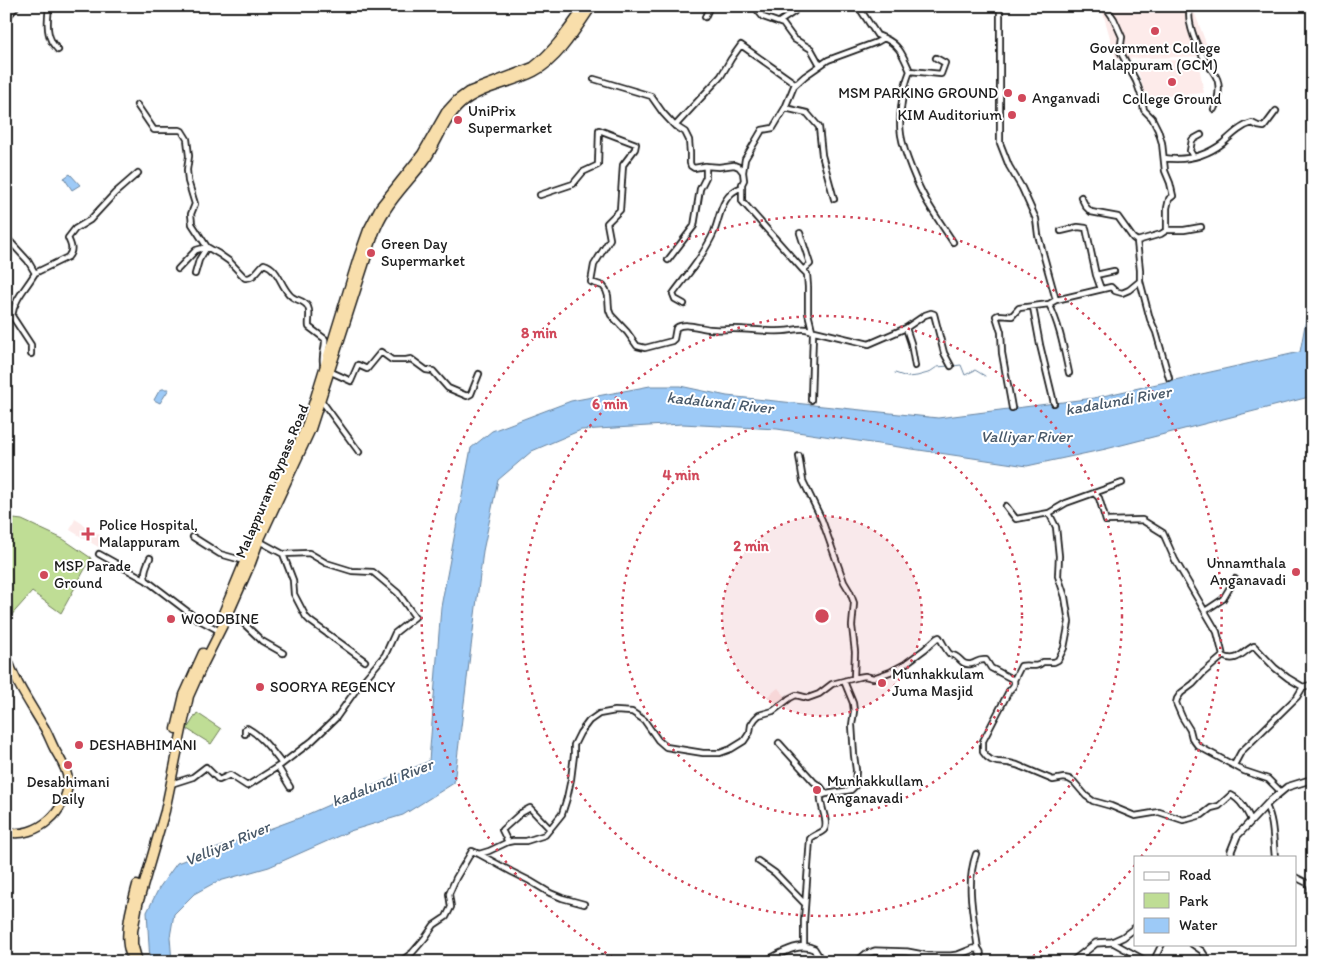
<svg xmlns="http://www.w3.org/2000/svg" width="1319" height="968" font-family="Itim,sans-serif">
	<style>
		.built { fill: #fdebea }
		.green { fill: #bfdd95; stroke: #6e7c58 }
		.water { fill: #9dcaf7; stroke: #69849f }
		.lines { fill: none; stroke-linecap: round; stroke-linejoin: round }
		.stream { stroke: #69849f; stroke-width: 1 }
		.street-casing { stroke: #1c1c1c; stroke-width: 8 }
		.secondary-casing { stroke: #1c1c1c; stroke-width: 9 }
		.highway-casing { stroke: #1c1c1c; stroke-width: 11 }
		.street { stroke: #fff; stroke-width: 4.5 }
		.secondary { stroke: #fff; stroke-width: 5.5 }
		.highway { stroke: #f8deab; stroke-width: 8 }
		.ring { fill: none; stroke: #d1495b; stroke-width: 2.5; stroke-dasharray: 2.5 5 }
		.poi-dot { fill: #d1495b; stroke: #fff; stroke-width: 2 }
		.labels { text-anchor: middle; stroke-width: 4; stroke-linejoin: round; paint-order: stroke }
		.poi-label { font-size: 15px; fill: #1c1c1c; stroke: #fff; text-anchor: start }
		.street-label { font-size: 15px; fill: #1c1c1c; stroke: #fff }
		.water-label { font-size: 16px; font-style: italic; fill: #495969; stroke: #fff }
		.centre { fill: #d1495b; stroke: #fff; stroke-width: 2.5 }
		.ring-label { font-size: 15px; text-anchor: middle; font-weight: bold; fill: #d1495b; stroke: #fff; stroke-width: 4; stroke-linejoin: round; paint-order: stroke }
	</style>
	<rect width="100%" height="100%" fill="#fff"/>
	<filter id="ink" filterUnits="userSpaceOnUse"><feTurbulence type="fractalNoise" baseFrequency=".02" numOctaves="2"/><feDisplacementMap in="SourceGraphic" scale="10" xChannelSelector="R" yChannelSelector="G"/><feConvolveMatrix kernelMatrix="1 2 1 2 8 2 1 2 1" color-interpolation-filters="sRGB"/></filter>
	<g filter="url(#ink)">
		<path class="built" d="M1101,6H1192L1211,56L1116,59Z
			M1194,60L1200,71L1204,93L1146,98L1135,61Z
			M75,519L106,539L100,548L70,530Z
			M778,688L786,697L774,706L767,697Z"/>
		<path class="green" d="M6,518L22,520L63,539L91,558L61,613L32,592L8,619L6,611Z
			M197,713L221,729L211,744L187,729Z"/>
		<path class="water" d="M70,174L80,185L72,190L64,178Z
			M1313,282V396L1106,449L1027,466L777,429L682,424L581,430L532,451L498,480L483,551L454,783L403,815L350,831L269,867L216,882L194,894L174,914L170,937L172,962H150L147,912L159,888L177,863L299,818L429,761L441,607L471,448L492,431L571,401L650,386H680L727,396L938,418L1094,398L1300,352Z
			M162,389H169L160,403L154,400L159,391Z"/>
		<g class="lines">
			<path class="stream" d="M953,366L961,365L965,375L975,370L985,376
				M895,373L907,377L917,376L928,373L937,367L949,366"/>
			<g class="street-casing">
				<path id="street" d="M49,6C48,17 46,30 51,40C52,44 56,47 58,50
					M858,6L877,35L884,38
					M1000,6V143L1009,166L1022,188L1036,219L1038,235L1056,300
					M1190,6C1186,23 1198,48 1206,62C1210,68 1217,75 1218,82C1220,92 1218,100 1214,109
					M758,11L763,17L783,24L794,39L811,49L820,65
					M705,17L710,6
					M779,22L794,12V6
					M910,71L941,74L945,63L936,58
					M594,79L651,96L663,113L674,125L685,132L689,140L690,153V163L691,166L694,168L705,166L719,167L734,165L739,167L743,172L744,180L742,184V201L803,270
					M137,105L154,130H180L182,131L187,139L189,156L187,170L188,181L195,204L191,214L192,224L207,247L219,254L229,261L245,278C254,279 258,269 264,264C278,268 280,284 289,294C294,301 304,299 308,307C311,313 308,320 309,327L325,339C326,348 320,358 324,367
					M785,108L807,113L819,127L822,155L834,199
					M675,126L721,76L731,59L741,45L796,84
					M1193,156L1190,151L1192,140L1201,135
					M1164,158C1185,161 1206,156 1223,143C1232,135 1241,126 1252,123L1258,126L1264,127L1276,111
					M743,172L745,159L762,130L773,128L785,108L794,86L805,76L828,60L877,42L884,38C900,45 903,56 910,71C903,89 898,116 901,135C904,153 917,184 926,200C934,214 944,228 953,242
					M540,195L573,184L583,172L598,165L599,130L636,144L635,149L623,165L620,210L607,223L610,239L594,265L591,282L603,286L606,290L608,296L609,310L611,315L627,332L637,346L645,348L672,341L674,339L676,328C685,322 699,328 710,329C718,330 725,329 733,329C750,329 766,332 783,331C791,331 798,328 806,329L869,344L906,328L925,315L931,313L934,314L944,353L951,366
					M1081,197L1086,207L1091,212L1118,217L1133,238L1137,241
					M1167,230H1184L1201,227
					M1061,231L1078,227L1086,228L1096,275L1101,289
					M800,233L810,264L803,270L807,274L808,287V313L813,334L811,400
					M6,237L28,261L35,273C27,287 14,299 12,316L31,345V354
					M668,260L694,226L700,189L706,177V166
					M178,269L196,250L207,247L199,260L195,274
					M35,273L68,257C74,250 71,245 68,238L75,229L90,220L115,193L138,173
					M1096,275L1114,271
					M1140,281L1150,319L1156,332L1169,378
					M684,304L675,299L673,294C681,283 691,271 699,259C704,251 710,241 714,232C721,214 721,195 742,187
					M1049,304C1060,326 1064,350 1069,373
					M1033,307L1040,345L1054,403
					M906,328L911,343L915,366
					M329,371L351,381L358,365L367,369L381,352L392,360H406L411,359L426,370L433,371L448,388L467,396L471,394L479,374
					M321,400L359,452
					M1312,402L1313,404
					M1012,408L1002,353L1001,332L996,316L998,315L1012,316L1019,308L1049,304L1056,300L1111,287L1115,291L1122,293L1129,290L1140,281V270L1137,241L1161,234L1167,230V208L1169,199L1173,196L1170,183L1165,171L1162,143L1158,130L1152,118L1144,110L1141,95L1136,81L1120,51L1122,37L1114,19L1105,6
					M799,456L803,481L822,520L844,582L850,592L854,603L852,626L855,652L854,678
					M1094,493L1122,483
					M1049,513L1066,503L1094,493L1099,498L1106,521L1142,520L1163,533L1175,560L1217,632L1223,656C1237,664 1243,651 1254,646L1275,668L1288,678L1303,687
					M193,537L220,554L245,561
					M99,554L146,580
					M283,554L293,580L294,594L306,617L310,621L365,661
					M150,558C147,565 143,572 146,580L196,618L216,629
					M1205,611L1223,599L1235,579
					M229,613L237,617L262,641L283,653
					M1223,656L1203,673L1193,684L1181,693L1177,699L1176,703L1182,717L1190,730L1192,738L1198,746L1244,771L1268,779L1281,792
					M1014,680C1015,685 1013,687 1009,691L983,741V752L987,757L991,760L997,762L1009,763L1017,765L1053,780L1064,778L1069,779L1074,782L1086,796L1093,801L1111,806L1135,816L1159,812L1183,820L1188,819L1202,815L1211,808L1219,806L1231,795C1241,800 1246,810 1251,820
					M245,734V729L247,728C262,736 272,751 282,764
					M779,743L814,782L821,787L826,794
					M1234,765L1241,752L1297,697L1303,687L1313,684
					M278,767L290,787
					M171,784L193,777L206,767L219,780L230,775L247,786L282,764L312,741L336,718L358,687L385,655L395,633L415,617L398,593L373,572L352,571L326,563L309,553L283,554L259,541
					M1266,806C1274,820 1273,841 1275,857
					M508,842L502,830L521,813L530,808L550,829
					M479,854L512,872L530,881L550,893L562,898L584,904
					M976,854C965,885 974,918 978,949
					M758,861L775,873L805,904
					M1295,877L1309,884L1313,896
					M1112,942L1148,962
					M1192,944L1202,951L1209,962
					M804,946V921L810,839C813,835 820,834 824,830C830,822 819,806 821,796L826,794L851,790L855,786L856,770L854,755L852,725L854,711L853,703L844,681
					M400,962L412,953L425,938L434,925L446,917L451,907L449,894L456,878L472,851L479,854L489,851L508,842L513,841H526L545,835L554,824L562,814L567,798L571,779L574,755V745L580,733L589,721L599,714L615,711L632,712L644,720L658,740L666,747L703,753H720L731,749L744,741L750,732L751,725L755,719L759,715L773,711L790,698L796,695L808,698L819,694L832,684L859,677L865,676L873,678L890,672L905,664L925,649L937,638L939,637C942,641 947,652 950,654C952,655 955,655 957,657C962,661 963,665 971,664C977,663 977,659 986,660L991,668L1014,680L1021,666C1029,664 1036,669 1043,662H1054L1058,660L1064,648L1069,622L1065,597L1058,576L1059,556L1056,527L1049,513L1016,519L1006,506
					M1153,962L1162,944"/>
			</g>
			<g class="secondary-casing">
				<path id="secondary" d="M6,18L16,6
					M1231,857V851L1237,836L1270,801L1287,787L1313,779
					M764,962C779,955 798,941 814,949L822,962
					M857,962L866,954L875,951L907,952L928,956H951L958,955L973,949H978L980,952L981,962
					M1072,962L1096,943L1112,942L1123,937L1135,928"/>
			</g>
			<g class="highway-casing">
				<path id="highway" d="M221,618L254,538L306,427L358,258L368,230L380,207L422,154L446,112L457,100L468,92L533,67C555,50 569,28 585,6
					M6,655C14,680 29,702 42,724C47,731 50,740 54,748C59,758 67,768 68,780C69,794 59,812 49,820C38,830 21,836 6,832
					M176,729L184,695L203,653
					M132,962C131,957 129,951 128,946C125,927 132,904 137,885
					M138,962L133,944V931L138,904L165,811L189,696L202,667L229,613L251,563L259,541L311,429L374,234C377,226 381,217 386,210C397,192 414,176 426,159C438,141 445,118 461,104C478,88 513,83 534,72C558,60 577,28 592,6"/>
			</g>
			<use href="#street" class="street"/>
			<use href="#secondary" class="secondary"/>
			<use href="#highway" class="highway"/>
		</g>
	</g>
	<circle cx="822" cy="616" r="100" fill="#d1495b" fill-opacity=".12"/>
	<g class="ring">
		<circle cx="822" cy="616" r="100"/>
		<circle cx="822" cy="616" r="200"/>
		<circle cx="822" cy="616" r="300"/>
		<path d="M1135 865A400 400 0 0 1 1025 961M619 961A400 400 0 1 1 1141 857"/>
	</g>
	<g class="poi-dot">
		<circle cx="1155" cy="31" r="5"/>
		<circle cx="1172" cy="82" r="5"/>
		<circle cx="1008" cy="93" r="5"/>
		<circle cx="1022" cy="98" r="5"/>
		<circle cx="1012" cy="115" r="5"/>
		<circle cx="458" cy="120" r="5"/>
		<circle cx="371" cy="253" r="5"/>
		<path d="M85.5 526.5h5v5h5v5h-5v5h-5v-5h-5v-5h5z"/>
		<circle cx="1296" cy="572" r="5"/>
		<circle cx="44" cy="575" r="5"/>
		<circle cx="171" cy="619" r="5"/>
		<circle cx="882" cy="683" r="5"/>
		<circle cx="260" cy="687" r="5"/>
		<circle cx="79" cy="745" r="5"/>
		<circle cx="68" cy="765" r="5"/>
		<circle cx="817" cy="790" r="5"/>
	</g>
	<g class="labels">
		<g class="poi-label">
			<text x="1155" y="53" text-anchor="middle">Government College<tspan x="1155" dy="17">Malappuram (GCM)</tspan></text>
			<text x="998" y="98" text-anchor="end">MSM PARKING GROUND</text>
			<text x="1032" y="103">Anganvadi</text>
			<text x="1172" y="104" text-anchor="middle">College Ground</text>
			<text x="468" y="116">UniPrix<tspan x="468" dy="17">Supermarket</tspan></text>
			<text x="1002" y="120" text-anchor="end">KIM Auditorium</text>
			<text x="381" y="249">Green Day<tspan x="381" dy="17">Supermarket</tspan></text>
			<text x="99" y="530">Police Hospital,<tspan x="99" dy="17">Malappuram</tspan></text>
			<text x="1286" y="568" text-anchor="end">Unnamthala<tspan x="1286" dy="17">Anganavadi</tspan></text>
			<text x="54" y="571">MSP Parade<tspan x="54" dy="17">Ground</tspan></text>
			<text x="181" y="624">WOODBINE</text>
			<text x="892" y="679">Munhakkulam<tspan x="892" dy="17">Juma Masjid</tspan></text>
			<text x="270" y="692">SOORYA REGENCY</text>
			<text x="89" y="750">DESHABHIMANI</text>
			<text x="827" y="786">Munhakkullam<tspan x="827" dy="17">Anganavadi</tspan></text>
			<text x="68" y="787" text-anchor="middle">Desabhimani<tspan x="68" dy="17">Daily</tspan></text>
		</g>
		<g class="street-label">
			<text transform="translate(272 481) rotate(-67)" y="5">Malappuram Bypass Road</text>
		</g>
		<g class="water-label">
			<text transform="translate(1118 400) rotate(-10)" y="6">kadalundi River</text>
			<text transform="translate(720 402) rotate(6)" y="6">kadalundi River</text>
			<text x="1026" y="442">Valliyar River</text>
			<text transform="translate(382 782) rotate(-21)" y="6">kadalundi River</text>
			<text transform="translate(227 843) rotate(-23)" y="6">Velliyar River</text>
		</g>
	</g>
	<circle cx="822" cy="616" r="8" class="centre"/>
	<g class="ring-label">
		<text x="539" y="338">8 min</text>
		<text x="610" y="409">6 min</text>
		<text x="681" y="480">4 min</text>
		<text x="751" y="551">2 min</text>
	</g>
	<rect width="1319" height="968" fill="none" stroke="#fff" stroke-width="25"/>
	<rect x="12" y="12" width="1294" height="943" fill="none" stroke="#1c1c1c" stroke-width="2" filter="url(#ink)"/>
	<rect x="1134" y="856" width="162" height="90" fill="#ffffff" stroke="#a4a4a4"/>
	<rect x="1144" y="872" width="25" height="8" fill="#ffffff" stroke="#a4a4a4"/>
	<text x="1179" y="880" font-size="15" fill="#1c1c1c">Road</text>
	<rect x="1144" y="893" width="25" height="15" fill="#bfdd95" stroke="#a4a4a4"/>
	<text x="1179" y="906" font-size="15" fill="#1c1c1c">Park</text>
	<rect x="1144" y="918" width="25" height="15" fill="#9dcaf7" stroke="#a4a4a4"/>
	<text x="1179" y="930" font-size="15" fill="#1c1c1c">Water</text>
</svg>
